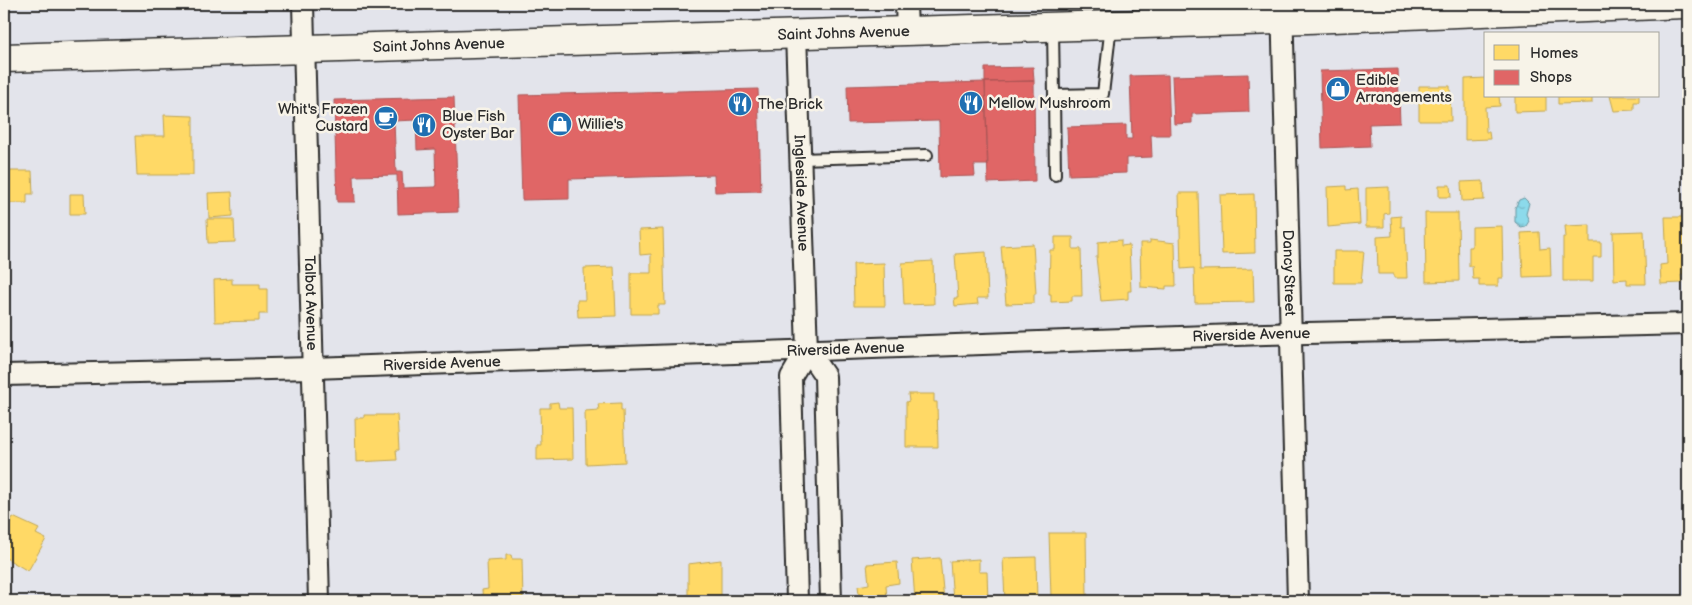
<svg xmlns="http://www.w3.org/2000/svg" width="1692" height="605" font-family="'Balsamiq Sans',sans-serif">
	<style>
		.water { fill: url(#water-ripples); stroke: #65949e }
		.homes { fill: #ffd966; stroke: #bfa554 }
		.shops { fill: #e06666; stroke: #aa5454; fill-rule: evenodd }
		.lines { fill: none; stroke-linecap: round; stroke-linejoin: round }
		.service-casing { stroke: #2b2b2b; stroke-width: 14 }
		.minor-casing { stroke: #2b2b2b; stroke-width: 24 }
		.secondary-casing { stroke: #2b2b2b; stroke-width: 31 }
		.service { stroke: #f7f3e8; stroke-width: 10 }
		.minor { stroke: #f7f3e8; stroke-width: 20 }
		.secondary { stroke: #f7f3e8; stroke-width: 28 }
		.labels { text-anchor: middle; stroke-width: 5; stroke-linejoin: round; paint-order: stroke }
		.street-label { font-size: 15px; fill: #2b2b2b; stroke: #f7f3e8 }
		.poi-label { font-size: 15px; fill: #2b2b2b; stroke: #f7f3e8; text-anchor: start }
	</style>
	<defs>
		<pattern id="water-ripples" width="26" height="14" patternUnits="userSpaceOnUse" patternTransform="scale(1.25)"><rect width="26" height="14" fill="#8cdaeb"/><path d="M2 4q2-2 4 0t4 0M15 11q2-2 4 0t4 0" fill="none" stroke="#79bbca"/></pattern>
	</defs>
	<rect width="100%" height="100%" fill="#e3e4eb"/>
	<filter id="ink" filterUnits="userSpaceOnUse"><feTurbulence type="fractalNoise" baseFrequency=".02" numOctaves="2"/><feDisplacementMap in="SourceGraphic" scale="10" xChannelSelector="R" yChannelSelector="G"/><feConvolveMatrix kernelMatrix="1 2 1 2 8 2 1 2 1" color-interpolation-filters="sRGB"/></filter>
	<g filter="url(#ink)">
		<path class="water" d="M1524,198L1529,203L1526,214L1529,221L1526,226L1521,227L1515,222V208L1519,200Z"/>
		<path class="homes" d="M1486,78V96H1499L1500,106L1485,107L1486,132H1489L1490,139L1465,140V79Z
			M1419,86H1450L1451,121H1419Z
			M1515,96H1546V111L1515,112Z
			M1558,96H1592V103L1558,104Z
			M1610,96H1639V102H1634V110L1614,111Z
			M164,115L193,116V175H137L135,136H165Z
			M10,169V171H32L33,194H27V203H4V170Z
			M1483,181L1484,200L1462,201L1461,182Z
			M1439,185H1450L1451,197H1439Z
			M1346,186V190L1358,189L1360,224L1328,227L1327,187Z
			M1389,187V213L1384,214V227H1366V188Z
			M232,192L233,216L209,218L208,193Z
			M1179,193H1198L1200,270L1253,269L1254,302L1195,303L1194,268L1181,269Z
			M70,194H84L85,214H70Z
			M1254,194L1255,253L1222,254L1220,195Z
			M1425,213H1458L1459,281L1426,282Z
			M1682,214H1688V274L1681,275L1682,283L1661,284L1660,265L1667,264L1665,217H1682Z
			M1401,216V227H1405L1407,278H1394V274H1378L1377,237L1392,236L1391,217Z
			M207,219H234L235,242L208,243Z
			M1590,225V242H1601V257H1593V281H1563V237H1566L1565,226Z
			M1502,226L1503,278H1498V286H1479V279H1473L1472,266H1469V247H1472V227Z
			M663,229L665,305H658V314H631V273H651V254L640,255L639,230Z
			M1644,231L1646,284H1627V279L1614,280L1613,232Z
			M1539,232L1540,249L1550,248L1551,276L1523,277L1521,233Z
			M1055,237H1073V249H1081L1082,296H1072V301L1051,302V294H1049L1050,250H1055Z
			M1121,240V246L1129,245L1131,291H1128V299L1101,301L1096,257H1098V242Z
			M1150,240L1175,243L1176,286H1166V289L1141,287L1140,243H1150Z
			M1033,244L1036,294H1034V303L1006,304L1001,246Z
			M1334,251H1364L1361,283H1334Z
			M986,252L988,298H977L978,304L955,306L954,298H958L955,254Z
			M933,261L934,304L904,305L902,263Z
			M884,263L885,306H854L853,264Z
			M614,267L616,316L578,317L577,300H585L584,268Z
			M232,279V284H260V289H267V314H259V321L215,322L214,280Z
			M908,394H934V402H937L938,447H906V402L909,401Z
			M558,402L559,408H572L573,459L537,460V445H541L540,408H550V403Z
			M621,403V410H623L625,462L586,464L585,411L599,410L598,404Z
			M364,415H397L399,450H396L397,460L356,462L355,418H364Z
			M13,517L39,529L36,534L46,539L28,571L4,557V529L6,530Z
			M1049,533H1086L1087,596H1078V601H1059V597H1051Z
			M506,555H511L512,559H522L523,601H483L482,590L488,589L487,561L506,560Z
			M1036,557L1037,601H1005L1003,558Z
			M940,558L944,601H915L912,560Z
			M979,559V572H987L988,601H953L950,561Z
			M721,560V601H688V564Z
			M897,562L899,583L886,585L887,601H860L858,586L869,584L867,564Z"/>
		<path class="shops" d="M389,4H461V6L389,8Z
			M461,4H513L461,6Z
			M1033,67L1034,81L985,82V68Z
			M1398,69L1400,123L1369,124L1370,146L1322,148L1320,71Z
			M1248,74L1249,112L1192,114V123L1174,124L1172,76Z
			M1168,75L1170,135H1151L1152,157L1126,158V173L1069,175L1067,127L1126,125V139H1132L1130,76Z
			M1034,81L1035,181L988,183L985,82Z
			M985,82L988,165H974L975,176L940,177L939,121L848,123L847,86Z
			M758,89L761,191L715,192L714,175L569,179V199L522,200L519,95Z
			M454,97L458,212L398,214L397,175L354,176L355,202H337L334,100ZM416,120L417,150L435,149L436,187L403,188L402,172H396L394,121Z"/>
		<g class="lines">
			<g class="service-casing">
				<path id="service" d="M1053,29L1054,95
					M800,159L927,155
					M1055,175L1054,95L1103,94L1111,25"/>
			</g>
			<g class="minor-casing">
				<g id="minor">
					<path id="s1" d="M303,4L319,601"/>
					<path d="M906,4L907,30"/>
					<path id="s2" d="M1282,4L1298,601"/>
					<path id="s3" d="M796,34L807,350L791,377L797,601"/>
					<path d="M807,350L825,376L831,601"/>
					<path id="s4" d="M4,375L313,368L1265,334L1688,324"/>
				</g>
			</g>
			<g class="secondary-casing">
				<g id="secondary">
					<path id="s5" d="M4,58L1308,19L1684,4"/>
				</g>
			</g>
			<use href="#service" class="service"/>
			<use href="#minor" class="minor"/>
			<use href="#secondary" class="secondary"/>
		</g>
	</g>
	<defs>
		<g id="shop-disc" transform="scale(1.25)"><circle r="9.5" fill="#1f6fb2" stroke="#f7f3e8"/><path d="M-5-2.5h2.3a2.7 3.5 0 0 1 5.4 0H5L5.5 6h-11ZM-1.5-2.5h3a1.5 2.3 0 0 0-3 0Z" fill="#fff"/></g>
		<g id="restaurant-disc" transform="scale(1.25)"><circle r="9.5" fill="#1f6fb2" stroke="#f7f3e8"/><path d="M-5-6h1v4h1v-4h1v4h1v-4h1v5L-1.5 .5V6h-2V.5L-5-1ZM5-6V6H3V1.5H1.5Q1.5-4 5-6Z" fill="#fff"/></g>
		<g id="cafe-disc" transform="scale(1.25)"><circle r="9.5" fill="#1f6fb2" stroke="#f7f3e8"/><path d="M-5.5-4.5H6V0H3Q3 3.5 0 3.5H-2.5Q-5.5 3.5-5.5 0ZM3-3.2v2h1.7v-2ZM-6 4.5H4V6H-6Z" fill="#fff"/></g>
	</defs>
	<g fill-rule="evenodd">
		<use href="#shop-disc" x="1338" y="89"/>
		<use href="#restaurant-disc" x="971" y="103"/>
		<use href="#restaurant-disc" x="740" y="104"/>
		<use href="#cafe-disc" x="386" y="118"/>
		<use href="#shop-disc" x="560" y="124"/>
		<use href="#restaurant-disc" x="424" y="125"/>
	</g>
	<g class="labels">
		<g class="street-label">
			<text dy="5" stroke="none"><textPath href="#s5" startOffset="840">Saint Johns Avenue</textPath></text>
			<text dy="5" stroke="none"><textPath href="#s5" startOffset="435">Saint Johns Avenue</textPath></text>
			<text dy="5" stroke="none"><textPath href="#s3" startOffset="159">Ingleside Avenue</textPath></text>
			<text dy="5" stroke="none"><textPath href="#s2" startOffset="269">Dancy Street</textPath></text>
			<text dy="5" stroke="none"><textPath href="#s1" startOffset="299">Talbot Avenue</textPath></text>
			<text dy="5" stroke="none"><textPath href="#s4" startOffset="1248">Riverside Avenue</textPath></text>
			<text dy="5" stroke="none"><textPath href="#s4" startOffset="842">Riverside Avenue</textPath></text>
			<text dy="5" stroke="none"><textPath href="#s4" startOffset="438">Riverside Avenue</textPath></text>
		</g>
		<g class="poi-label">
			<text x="1356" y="85">Edible<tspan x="1356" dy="17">Arrangements</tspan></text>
			<text x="988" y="108">Mellow Mushroom</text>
			<text x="758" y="109">The Brick</text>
			<text x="368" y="114" text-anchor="end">Whit's Frozen<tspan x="368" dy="17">Custard</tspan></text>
			<text x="442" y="121">Blue Fish<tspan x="442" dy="17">Oyster Bar</tspan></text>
			<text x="578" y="129">Willie's</text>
		</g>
	</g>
	<rect width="1692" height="605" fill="none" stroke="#f7f3e8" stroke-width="20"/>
	<rect x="10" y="10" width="1672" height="585" fill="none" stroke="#2b2b2b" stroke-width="2" filter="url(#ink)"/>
	<rect x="1484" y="32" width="175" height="65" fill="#f7f3e8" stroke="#a5a39c"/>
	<rect x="1494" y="45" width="25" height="15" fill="#ffd966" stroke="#a5a39c"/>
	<text x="1530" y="58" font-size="15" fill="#2b2b2b">Homes</text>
	<rect x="1494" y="70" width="25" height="15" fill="#e06666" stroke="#a5a39c"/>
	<text x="1530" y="82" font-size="15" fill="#2b2b2b">Shops</text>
</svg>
